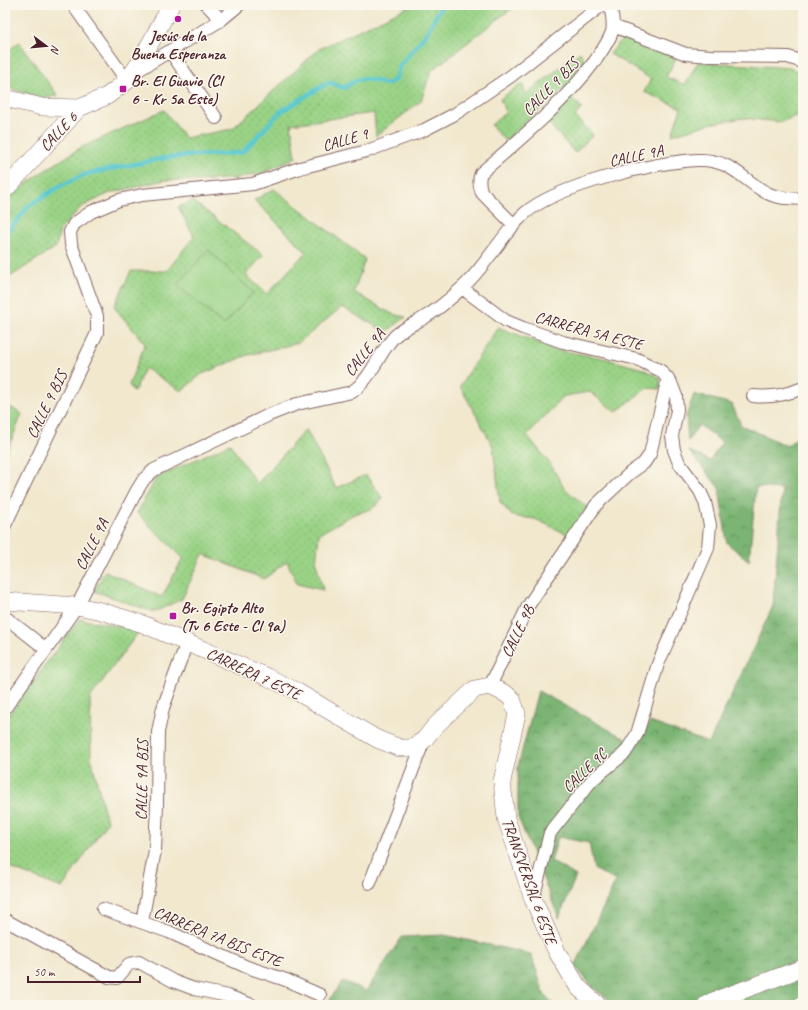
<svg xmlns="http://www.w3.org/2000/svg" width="808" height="1010" font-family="Caveat,sans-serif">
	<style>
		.green { fill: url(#green-dots); stroke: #727958 }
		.forest { fill: url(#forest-crowns); stroke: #626a4f }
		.pitch { fill: #9ad386; stroke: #727958 }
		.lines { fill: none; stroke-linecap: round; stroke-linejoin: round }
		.stream { stroke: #5cc9d1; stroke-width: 4.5 }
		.street-casing { stroke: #846564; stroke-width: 14 }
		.secondary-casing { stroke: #846564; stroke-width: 18 }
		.street { stroke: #fff; stroke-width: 12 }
		.secondary { stroke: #fff; stroke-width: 17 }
		.poi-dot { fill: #b5179e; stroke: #fbf7ec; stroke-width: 1.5 }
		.labels { text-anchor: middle; stroke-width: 3; stroke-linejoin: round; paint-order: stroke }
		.poi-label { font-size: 16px; font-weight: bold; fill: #4a1f2b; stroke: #fbf7ec; text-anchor: start }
		.street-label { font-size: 16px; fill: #4a1f2b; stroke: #fbf7ec }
	</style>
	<defs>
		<pattern id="green-dots" width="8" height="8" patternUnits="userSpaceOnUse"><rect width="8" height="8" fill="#9ad386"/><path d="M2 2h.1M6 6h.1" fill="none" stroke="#86b574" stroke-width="1.8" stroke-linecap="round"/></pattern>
		<pattern id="forest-crowns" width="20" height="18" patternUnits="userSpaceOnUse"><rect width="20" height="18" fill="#7bb573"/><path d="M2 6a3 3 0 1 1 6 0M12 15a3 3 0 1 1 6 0" fill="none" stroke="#67935f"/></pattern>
	</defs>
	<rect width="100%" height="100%" fill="#fbf7ec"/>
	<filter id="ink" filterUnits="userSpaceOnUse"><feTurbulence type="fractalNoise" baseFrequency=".025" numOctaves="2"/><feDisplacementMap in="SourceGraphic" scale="8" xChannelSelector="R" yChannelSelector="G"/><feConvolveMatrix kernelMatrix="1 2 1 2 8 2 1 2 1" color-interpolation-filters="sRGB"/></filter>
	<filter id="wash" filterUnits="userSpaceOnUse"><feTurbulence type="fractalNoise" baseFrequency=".012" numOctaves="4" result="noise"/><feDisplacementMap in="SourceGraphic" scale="16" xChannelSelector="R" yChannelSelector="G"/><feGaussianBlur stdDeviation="0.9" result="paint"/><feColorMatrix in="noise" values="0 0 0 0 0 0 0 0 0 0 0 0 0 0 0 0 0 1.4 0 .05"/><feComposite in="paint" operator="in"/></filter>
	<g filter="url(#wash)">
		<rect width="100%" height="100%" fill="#f1e8ce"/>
		<path class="green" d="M412,5H516L431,71L421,101L376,136L374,113L291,124L296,157L262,173L237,178L199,181L165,180L110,193L81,207L60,230L56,247L5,280V200L41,173L82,147L164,110L185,138L232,129L319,49Z
			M623,38L676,58L666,77L685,85L698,62L791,68L803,75V113L781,122L743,118L709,124L672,135L681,108L644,92L651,79L610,54Z
			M19,42L58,96L42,98L5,87V54Z
			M580,52L588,67L505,141L491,125L506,112L500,99L522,83L526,94Z
			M569,96L582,108L575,116L593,135L575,153L544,118Z
			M274,189L365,259L354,292L392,314L406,317L386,332L342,307L298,343L248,355L202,374L181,391L145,368L134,392L129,385L145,344L114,307L131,271H167L194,236L178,207L193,201L263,255L246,275L267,294L306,252L254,200Z
			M498,327L557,350L603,358L643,369L660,378V389L647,388L616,412L590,392L564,396L527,435L551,465L564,488L589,509L571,536L535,519L512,516L500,502L493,446L460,386Z
			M5,404L22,414L5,456Z
			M306,429L336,488L366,475L383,499L372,509L354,514L319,534L316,563L323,590L297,584L287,561L264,579L203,554L182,599L154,612L94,591L105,571L162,597L183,558L137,513L157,477L230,444L257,484Z
			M79,619L140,630L90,698L91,758L107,822L62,888L5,866V753L8,750L5,748V720Z"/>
		<path class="forest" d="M694,394L732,404L741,425L787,446L803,432V1005H616L593,988L575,966L616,881L594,869L589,843L558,837L551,861L576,876L559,918L518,817V766L538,691L637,745L650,722L709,743L773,606L782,489L756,487L749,561L727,543L719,488L689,451L710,461L722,442L699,425L688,441L686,416Z
			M444,935L531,954L544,994L555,1005H326L343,981L366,991L402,937Z"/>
		<path class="pitch" d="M208,250L253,292L224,325L177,285Z"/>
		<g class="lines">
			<path class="stream" d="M5,235L29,206L60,186L86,174L165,158L194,155L227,154L243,152L280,112L329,82L344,88C361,74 367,79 387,84L396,79L399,67L426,34L442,5"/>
		</g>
	</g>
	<g filter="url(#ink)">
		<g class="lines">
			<g class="street-casing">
				<path id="street" d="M73,5L127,81
					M207,5L221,20
					M613,26L686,54L711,56L788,57L803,62
					M170,51L216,118
					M135,72L221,20L239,5
					M514,225L482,193C479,186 478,180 481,173C521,138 563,104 595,61C601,52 608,43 612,32C614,23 612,14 610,5
					M462,288L506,321L523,328L563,342L637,359L661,371L671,383L676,396L677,410L672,436L674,450L679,463L700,491L705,502L710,525L708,548L658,664L637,734L625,753L592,780L550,833L533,899
					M753,396C771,398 786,395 803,388
					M5,525L97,333V316L71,244L70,232L74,224L91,212L119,200L142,195L253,184L300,168L367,151L424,130L455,114L511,76L602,5
					M5,617L46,649
					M490,686L528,606L596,505L630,473L644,463L650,454L668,378
					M5,708L77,606L136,492L144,479L154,470L269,415L297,404L352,392C372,378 378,354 394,337C402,329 412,325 422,319C436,311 450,299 462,288C486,266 501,236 524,214C555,186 657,161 698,160C732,159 742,180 767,193C778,199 791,198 803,199
					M370,883L424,740
					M103,909L169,932L247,967L286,980L320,995
					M5,920L109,977L117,978L129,964L139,962L173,981L194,989L228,996L252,1005
					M142,922L155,850L157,805L158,732L163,708L187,642"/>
			</g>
			<g class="secondary-casing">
				<path id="secondary" d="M5,98L42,107L79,108
					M5,190L79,108L107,96L127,81L139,64L171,5
					M5,601L77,606L101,611L143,624L267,677L296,691L377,739L400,748H411L424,740L435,726L475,689L490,686L506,694L512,699L517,714L502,781L506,818L533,899L557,952L578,987L598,1005
					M706,1005L713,1001L803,968
					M801,1005L803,1004"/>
			</g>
			<use href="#street" class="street"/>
			<use href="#secondary" class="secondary"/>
		</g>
	</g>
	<g class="poi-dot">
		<circle cx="178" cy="19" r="4"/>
		<rect x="119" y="85" width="8" height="8" rx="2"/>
		<rect x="169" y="612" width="8" height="8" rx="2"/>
	</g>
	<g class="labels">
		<g class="poi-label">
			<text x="178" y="41" text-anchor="middle">Jesús de la<tspan x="178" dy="18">Buena Esperanza</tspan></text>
			<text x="131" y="86">Br. El Guavio (Cl<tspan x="131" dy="18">6 - Kr 5a Este)</tspan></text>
			<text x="181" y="613">Br. Egipto Alto<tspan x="181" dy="18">(Tv 6 Este - Cl 9a)</tspan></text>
		</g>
		<g class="street-label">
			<text transform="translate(550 86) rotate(-46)" y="6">CALLE 9 BIS</text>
			<text transform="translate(58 131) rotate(-47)" y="6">CALLE 6</text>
			<text transform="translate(345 139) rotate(-16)" y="6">CALLE 9</text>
			<text transform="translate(636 155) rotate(-12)" y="6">CALLE 9A</text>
			<text transform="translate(589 330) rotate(15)" y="6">CARRERA 5A ESTE</text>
			<text transform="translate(364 352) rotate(-52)" y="6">CALLE 9A</text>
			<text transform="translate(46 404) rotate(-64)" y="6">CALLE 9 BIS</text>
			<text transform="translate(91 544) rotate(-63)" y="6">CALLE 9A</text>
			<text transform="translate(517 631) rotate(-64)" y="6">CALLE 9B</text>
			<text transform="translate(254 673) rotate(25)" y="6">CARRERA 7 ESTE</text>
			<text transform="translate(584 770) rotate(-44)" y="6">CALLE 9C</text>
			<text transform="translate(141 780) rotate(-89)" y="6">CALLE 9A BIS</text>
			<text transform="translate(530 881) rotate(70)" y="6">TRANSVERSAL 6 ESTE</text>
			<text transform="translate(218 936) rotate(22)" y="6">CARRERA 7A BIS ESTE</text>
		</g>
	</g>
	<rect width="808" height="1010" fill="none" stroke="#fbf7ec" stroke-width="20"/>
	<g transform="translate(46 46) rotate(106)" stroke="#fbf7ec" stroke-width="3" paint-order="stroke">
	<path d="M0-3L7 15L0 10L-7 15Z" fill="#4a1f2b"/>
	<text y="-6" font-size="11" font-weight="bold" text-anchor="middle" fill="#4a1f2b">N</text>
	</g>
	<path d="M28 976v6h112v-6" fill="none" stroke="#4a1f2b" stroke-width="2"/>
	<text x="34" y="976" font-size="12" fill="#4a1f2b" stroke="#fbf7ec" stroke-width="3" paint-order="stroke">50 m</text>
</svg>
